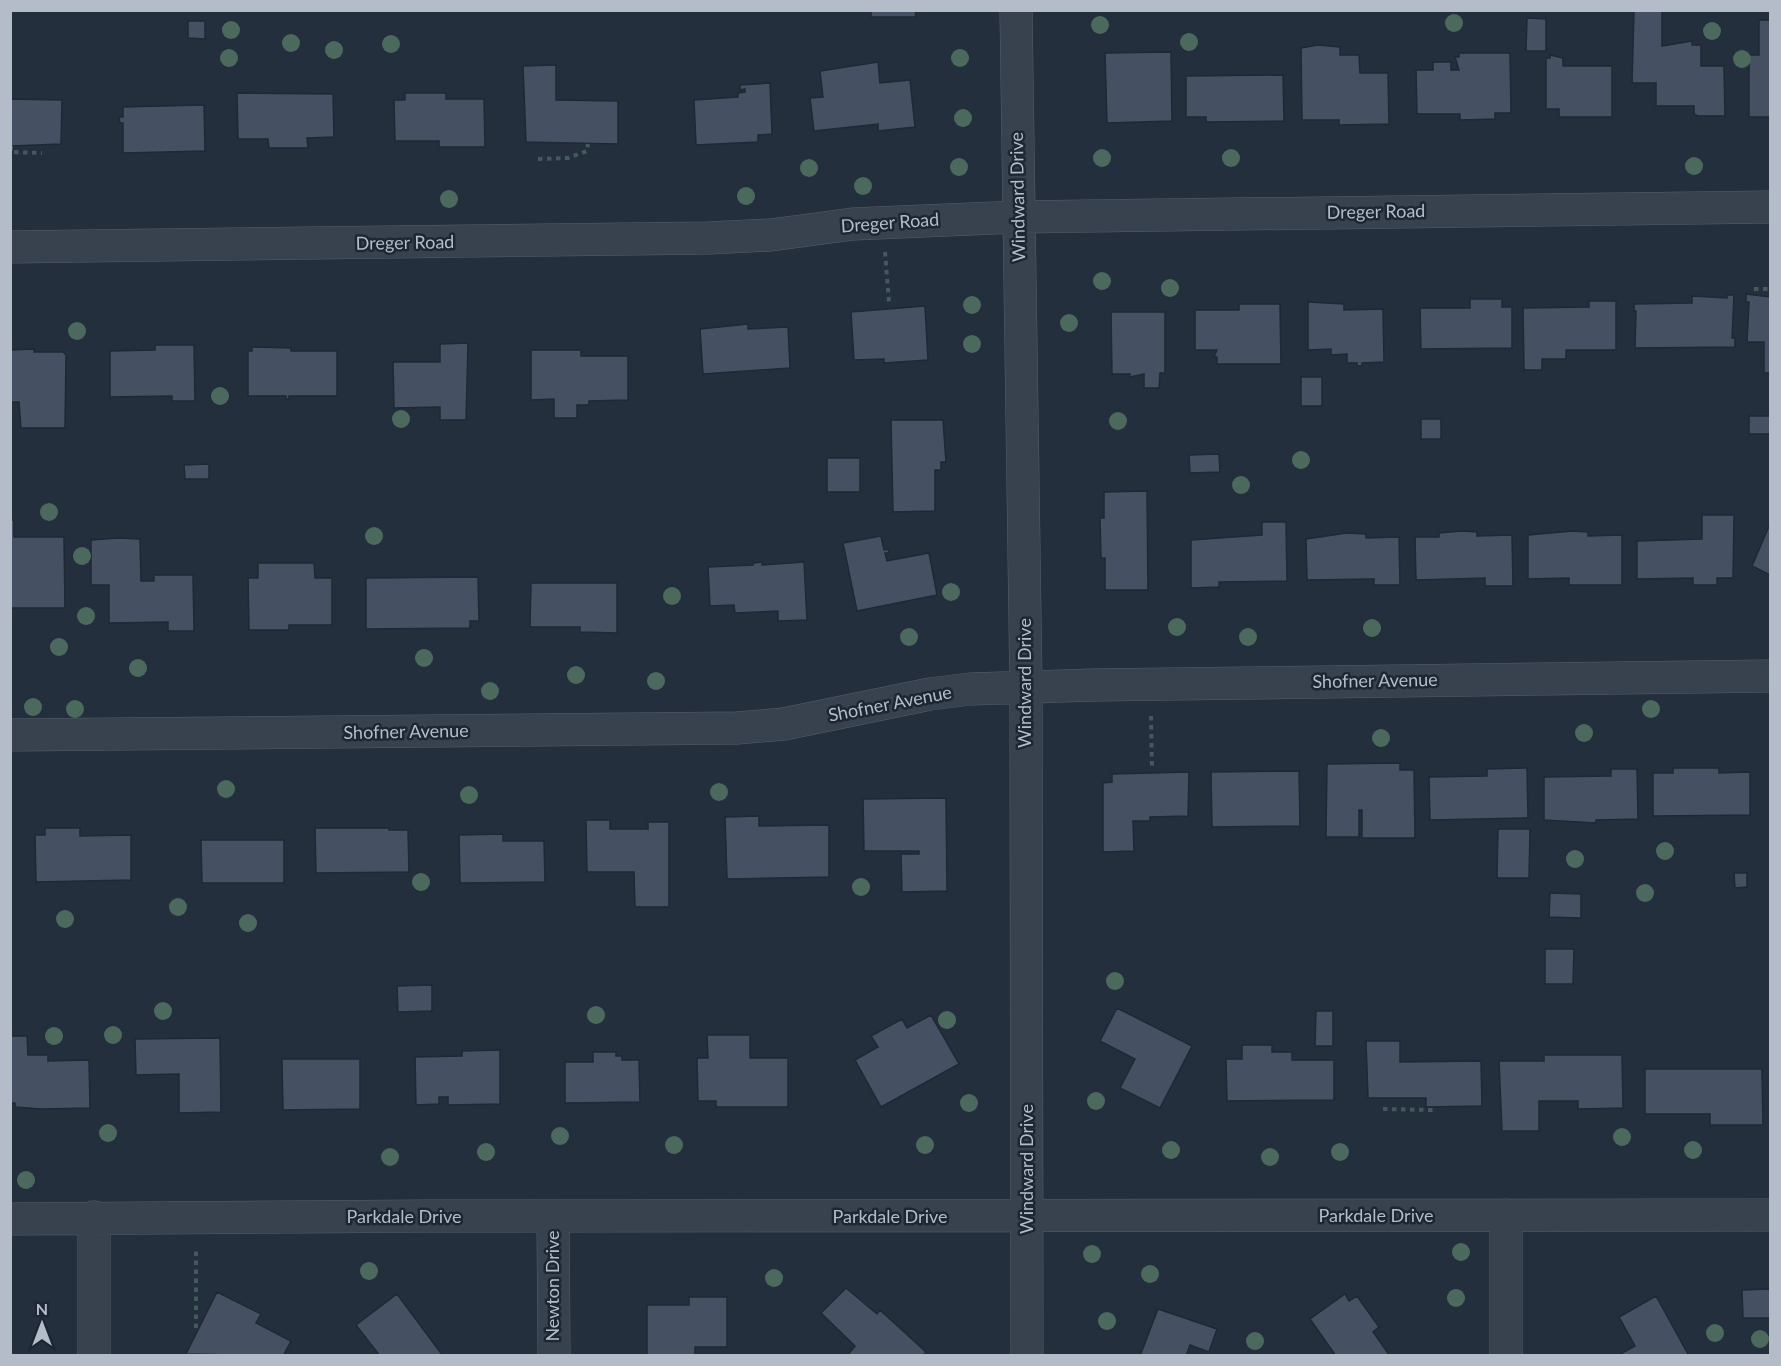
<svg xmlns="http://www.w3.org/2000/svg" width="1781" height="1366" font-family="Lato,sans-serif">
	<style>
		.building { fill: #455162; stroke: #1f2835; stroke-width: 1.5 }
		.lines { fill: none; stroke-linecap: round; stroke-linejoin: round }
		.street-casing { stroke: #565f6c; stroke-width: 33 }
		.path { stroke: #44595c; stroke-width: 4; stroke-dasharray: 4.5 4.5; stroke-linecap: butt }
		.street { stroke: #38414e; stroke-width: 32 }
		.tree { fill: #4b6a5d }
		.labels { text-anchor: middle; stroke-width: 5; stroke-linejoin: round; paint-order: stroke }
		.street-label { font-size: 18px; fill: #b4bcc9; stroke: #1d2633 }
	</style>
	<rect width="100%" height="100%" fill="#242f3e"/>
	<path class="building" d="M871,10H915L916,17H871Z
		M1634,11H1662V46L1692,41V45H1701V66H1724L1725,116H1698L1694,114V106H1656V83H1632Z
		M1527,18L1546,19V51H1526Z
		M1759,20H1770V117H1749V55H1759Z
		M188,21H205V39L188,38Z
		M1318,45L1340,47V55H1359L1360,73H1388L1389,124L1339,125V120H1302L1301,48Z
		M1171,52L1172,121L1107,123L1105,53Z
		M1459,53H1510L1511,113H1495V119L1460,120V114H1417L1416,70H1433V62H1451V70H1459L1455,57H1459Z
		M1550,55L1563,58V66H1612V117H1559V109H1546V58H1550Z
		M878,62L880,83L910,80L915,127L878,131V124L814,131L810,98L823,97L820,71Z
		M556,65V100L618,101V144L526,142L523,66Z
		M1283,75L1284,121L1206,122V117H1186V76Z
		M770,83L772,134L758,135V142L696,145L694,100L738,97V93L745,92V89L740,90V85Z
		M237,93L333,94L334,137L307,138L308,148H269L268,139H238Z
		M405,93H446V99H484L485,147H439V141H395L394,100H405Z
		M10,99L62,100L61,144L10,146Z
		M204,105L205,151L123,153V123H120L119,117H123V107Z
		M1746,294L1770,297V373H1764V342H1747L1749,302H1746Z
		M1727,295H1734L1732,338H1735V347L1635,348L1636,311H1634V304L1692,303V296L1727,298Z
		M1470,299H1502V307H1512V348L1421,349L1420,308H1470Z
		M1589,301H1616V350H1566V359H1542V370H1524L1523,308L1589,307Z
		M1308,302L1344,304V310L1383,309L1384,362L1362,363V366H1357V363H1347V354L1331,355V349L1308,350Z
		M1239,304H1280L1281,364H1217V357H1214L1217,350H1195V310H1239Z
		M925,306L928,360L884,363V359L854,360L851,312Z
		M1111,312H1165V373H1160L1159,388H1144V374L1130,377V374H1112Z
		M748,324V329L788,327L790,368L703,374L700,329Z
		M468,343L466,420H440V407L394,408L393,362H440V344Z
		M155,345H194L195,401H172V396L110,397V351L155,350Z
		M252,347L291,348V351H337V396H289V399H286V396H248V351H252Z
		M34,349V352H63L66,355L65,428H21L19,402H10V350Z
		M531,350H581V356H628V400L589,401V405H577V418H554V399L531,400Z
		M1301,377H1322V406H1301Z
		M1749,416H1770V434H1749Z
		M1421,419H1441V439H1421Z
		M891,420H943L946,462H941V470H935V511L893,512Z
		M1219,454L1220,472L1190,473L1189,455Z
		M827,458H860V492H827Z
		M209,464V479H185L184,465Z
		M1147,491L1148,590H1105V558H1101L1100,518H1104V492Z
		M1702,515H1734L1733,578H1717V585H1693V578L1637,579V541L1702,539Z
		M10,520H14V537H64L65,608H10Z
		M1262,522H1286L1287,581L1219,582V587L1191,588V540L1262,535Z
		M1770,524V575L1752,566Z
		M1462,531L1477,532V536L1512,535L1513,586H1485V578L1416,580L1415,537H1439V533Z
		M1573,531L1588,532V536L1622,535V585H1569V578L1528,579V535Z
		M1347,533L1366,534V538L1399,537L1400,585H1374V579L1307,580L1306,539Z
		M881,536L884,550L888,549L889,553H885L887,561L929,553L937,595L857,611L843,543Z
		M118,538L140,539L141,581H154V575H193L194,631H168V622L109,623V585H91V540Z
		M762,562V565L804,562L807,620L778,621V611L735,613L734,605L710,606L708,567L753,565V563Z
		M258,563H314L315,578H332V625H289V630H249L248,578H258Z
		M478,577L479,621H470V628L366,629V578Z
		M531,583H617V633L580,632V627H530Z
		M1400,763V770H1414L1415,838H1362V810H1359V837H1326L1327,764Z
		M1527,768L1528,818L1430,820L1429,777L1487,776V769Z
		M1673,768H1719V773L1750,772V815L1653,816V773H1673Z
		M1611,769H1637L1638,819L1596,820V823L1544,820V777L1611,776Z
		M1299,771L1300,826L1212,827L1211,772Z
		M1189,772L1188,816L1150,817V821H1133L1134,851L1103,852V783L1112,782V774Z
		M946,798L947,891L902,892L901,854H919V851H864L863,799Z
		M759,816V826L829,825V877L727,879L725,817Z
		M586,820H610V829H648V822H669V907H635L634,872H587Z
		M45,828H80V836L131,835V880L36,882L35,835H45Z
		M315,828H389V830H408L409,872L316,873Z
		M1498,829H1530L1529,878H1497Z
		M503,834V841H544L545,882L460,883L459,835Z
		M201,840H284V883H202Z
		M1734,873H1747V887L1735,888Z
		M1550,893L1581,894V918L1549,917Z
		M1545,949H1574L1573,984H1545Z
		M432,985V1011L398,1012L397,986Z
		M1117,1008L1192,1046L1160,1108L1120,1088L1135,1059L1100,1041Z
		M1316,1011H1333V1046H1315Z
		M931,1015L959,1064L881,1107L855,1060L878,1047L871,1036L902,1019L907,1028Z
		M707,1035H750V1058H788V1107H716V1101H698L697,1058H708Z
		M10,1036H27L28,1055H48V1061L89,1060L90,1108L41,1109L15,1107V1103H10Z
		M220,1038L221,1112L179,1113V1074L136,1075L135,1039Z
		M1366,1041H1400V1062L1481,1061L1482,1106L1426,1107V1098H1368Z
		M1242,1045H1272V1052H1292V1060H1334V1100L1227,1101L1226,1059H1242Z
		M500,1050V1104L448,1105V1097H439V1104L416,1105L415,1057L462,1056V1051Z
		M593,1052H616V1056H622V1060H639L640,1102L565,1103V1062H593Z
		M1544,1055H1622L1623,1108L1578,1109V1101H1539V1131H1502L1499,1061H1544Z
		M282,1059H360V1109L283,1110Z
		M1645,1069H1762L1763,1125H1710V1114H1645Z
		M846,1288L877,1314L880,1310L926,1352L923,1356H847L855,1346L821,1313Z
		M1770,1289V1318H1743L1742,1290Z
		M217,1292L261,1314L256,1323L291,1341L283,1356L186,1354Z
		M397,1294L443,1356H380L356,1325Z
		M1345,1294L1349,1301L1357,1296L1379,1327L1373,1332L1390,1356H1336L1310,1319Z
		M1656,1296L1689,1356H1617L1635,1346L1619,1317Z
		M689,1297H727V1347H695V1356H647V1305H689Z
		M1158,1309L1217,1329L1209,1352L1190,1345L1186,1356H1140Z"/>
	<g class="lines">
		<g class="street-casing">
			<path id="street" d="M1016,10L1026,687L1027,1356
				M10,247L708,238L771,235L853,224L1018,217L1770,207
				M10,735L737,728L784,724L930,694L970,689L1094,685L1770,676
				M1506,1215V1356
				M553,1217L554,1356
				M10,1219L428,1216L1770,1215
				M94,1356V1217"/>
		</g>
		<path class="path" d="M11,146V152L42,153
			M538,159L568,158L587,151L588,144
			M885,252L889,302
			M1754,289H1770
			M1151,716L1152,769
			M1383,1109L1433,1110
			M196,1328V1248"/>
		<use href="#street" class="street"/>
	</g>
	<g class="tree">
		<circle cx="1454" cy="23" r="9"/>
		<circle cx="1100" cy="25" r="9"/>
		<circle cx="231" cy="30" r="9"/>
		<circle cx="1712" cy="31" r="9"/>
		<circle cx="1189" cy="42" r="9"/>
		<circle cx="291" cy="43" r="9"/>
		<circle cx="391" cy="44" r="9"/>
		<circle cx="334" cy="50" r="9"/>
		<circle cx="229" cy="58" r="9"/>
		<circle cx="960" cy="58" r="9"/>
		<circle cx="1742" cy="59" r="9"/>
		<circle cx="963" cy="118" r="9"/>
		<circle cx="1102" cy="158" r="9"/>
		<circle cx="1231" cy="158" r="9"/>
		<circle cx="1694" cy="166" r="9"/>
		<circle cx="959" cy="167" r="9"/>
		<circle cx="809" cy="168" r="9"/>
		<circle cx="863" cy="186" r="9"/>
		<circle cx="746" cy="196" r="9"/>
		<circle cx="449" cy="199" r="9"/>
		<circle cx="1102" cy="281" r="9"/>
		<circle cx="1170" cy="288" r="9"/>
		<circle cx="972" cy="305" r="9"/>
		<circle cx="1069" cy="323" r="9"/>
		<circle cx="77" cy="331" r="9"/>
		<circle cx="972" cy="344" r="9"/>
		<circle cx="220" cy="396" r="9"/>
		<circle cx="401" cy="419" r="9"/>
		<circle cx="1118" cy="421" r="9"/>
		<circle cx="1301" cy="460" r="9"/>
		<circle cx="1241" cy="485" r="9"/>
		<circle cx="49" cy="512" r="9"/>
		<circle cx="374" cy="536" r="9"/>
		<circle cx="82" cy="556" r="9"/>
		<circle cx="951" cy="592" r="9"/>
		<circle cx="672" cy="596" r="9"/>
		<circle cx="86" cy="616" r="9"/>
		<circle cx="1177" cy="627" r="9"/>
		<circle cx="1372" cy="628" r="9"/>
		<circle cx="909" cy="637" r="9"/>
		<circle cx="1248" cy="637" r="9"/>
		<circle cx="59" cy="647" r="9"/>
		<circle cx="424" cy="658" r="9"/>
		<circle cx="138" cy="668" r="9"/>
		<circle cx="576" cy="675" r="9"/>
		<circle cx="656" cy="681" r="9"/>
		<circle cx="490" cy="691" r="9"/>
		<circle cx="33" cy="707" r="9"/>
		<circle cx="75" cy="709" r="9"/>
		<circle cx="1651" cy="709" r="9"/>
		<circle cx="1584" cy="733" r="9"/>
		<circle cx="1381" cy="738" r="9"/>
		<circle cx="226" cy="789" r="9"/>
		<circle cx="719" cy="792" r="9"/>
		<circle cx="469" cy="795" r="9"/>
		<circle cx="1665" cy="851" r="9"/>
		<circle cx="1575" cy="859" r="9"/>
		<circle cx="421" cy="882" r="9"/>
		<circle cx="861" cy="887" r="9"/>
		<circle cx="1645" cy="893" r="9"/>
		<circle cx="178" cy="907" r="9"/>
		<circle cx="65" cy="919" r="9"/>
		<circle cx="248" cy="923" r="9"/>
		<circle cx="1115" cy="981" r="9"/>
		<circle cx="163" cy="1011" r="9"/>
		<circle cx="596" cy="1015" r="9"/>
		<circle cx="947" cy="1020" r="9"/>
		<circle cx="113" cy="1035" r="9"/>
		<circle cx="54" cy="1036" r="9"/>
		<circle cx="1096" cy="1101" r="9"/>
		<circle cx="969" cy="1103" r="9"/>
		<circle cx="108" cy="1133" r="9"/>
		<circle cx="560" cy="1136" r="9"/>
		<circle cx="1622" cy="1137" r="9"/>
		<circle cx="674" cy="1145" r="9"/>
		<circle cx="925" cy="1145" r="9"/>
		<circle cx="1171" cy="1150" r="9"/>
		<circle cx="1693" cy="1150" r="9"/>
		<circle cx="486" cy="1152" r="9"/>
		<circle cx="1340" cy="1152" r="9"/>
		<circle cx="390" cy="1157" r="9"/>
		<circle cx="1270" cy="1157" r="9"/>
		<circle cx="26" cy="1180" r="9"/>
		<circle cx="1461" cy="1252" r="9"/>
		<circle cx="1092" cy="1254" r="9"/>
		<circle cx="369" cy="1271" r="9"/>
		<circle cx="1150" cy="1274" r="9"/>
		<circle cx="774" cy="1278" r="9"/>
		<circle cx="1456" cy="1298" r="9"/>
		<circle cx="1107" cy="1321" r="9"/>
		<circle cx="1715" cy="1333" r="9"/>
		<circle cx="1760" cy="1339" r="9"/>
		<circle cx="1255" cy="1341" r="9"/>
	</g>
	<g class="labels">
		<g class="street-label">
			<text transform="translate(1018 197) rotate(-91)" y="6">Windward Drive</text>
			<text transform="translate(1376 212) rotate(-1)" y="6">Dreger Road</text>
			<text transform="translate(890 223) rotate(-4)" y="6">Dreger Road</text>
			<text transform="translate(405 243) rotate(-1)" y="6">Dreger Road</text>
			<text transform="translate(1375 681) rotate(-1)" y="6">Shofner Avenue</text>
			<text transform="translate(1025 683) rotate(-90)" y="6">Windward Drive</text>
			<text transform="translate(890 704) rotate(-11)" y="6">Shofner Avenue</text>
			<text transform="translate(406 732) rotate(-1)" y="6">Shofner Avenue</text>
			<text transform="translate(1027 1169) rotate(-90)" y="6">Windward Drive</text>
			<text x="1376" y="1222">Parkdale Drive</text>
			<text x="404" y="1223">Parkdale Drive</text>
			<text x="890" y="1223">Parkdale Drive</text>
			<text transform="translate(553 1286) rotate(-90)" y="6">Newton Drive</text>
		</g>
	</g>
	<rect width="1781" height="1366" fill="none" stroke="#b4bcc9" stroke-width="24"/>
	<g transform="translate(42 1324)" stroke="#1d2633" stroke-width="4.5" paint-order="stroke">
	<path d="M0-4.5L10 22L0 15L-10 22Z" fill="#b4bcc9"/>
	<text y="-9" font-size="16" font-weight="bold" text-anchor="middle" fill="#b4bcc9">N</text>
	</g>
</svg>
